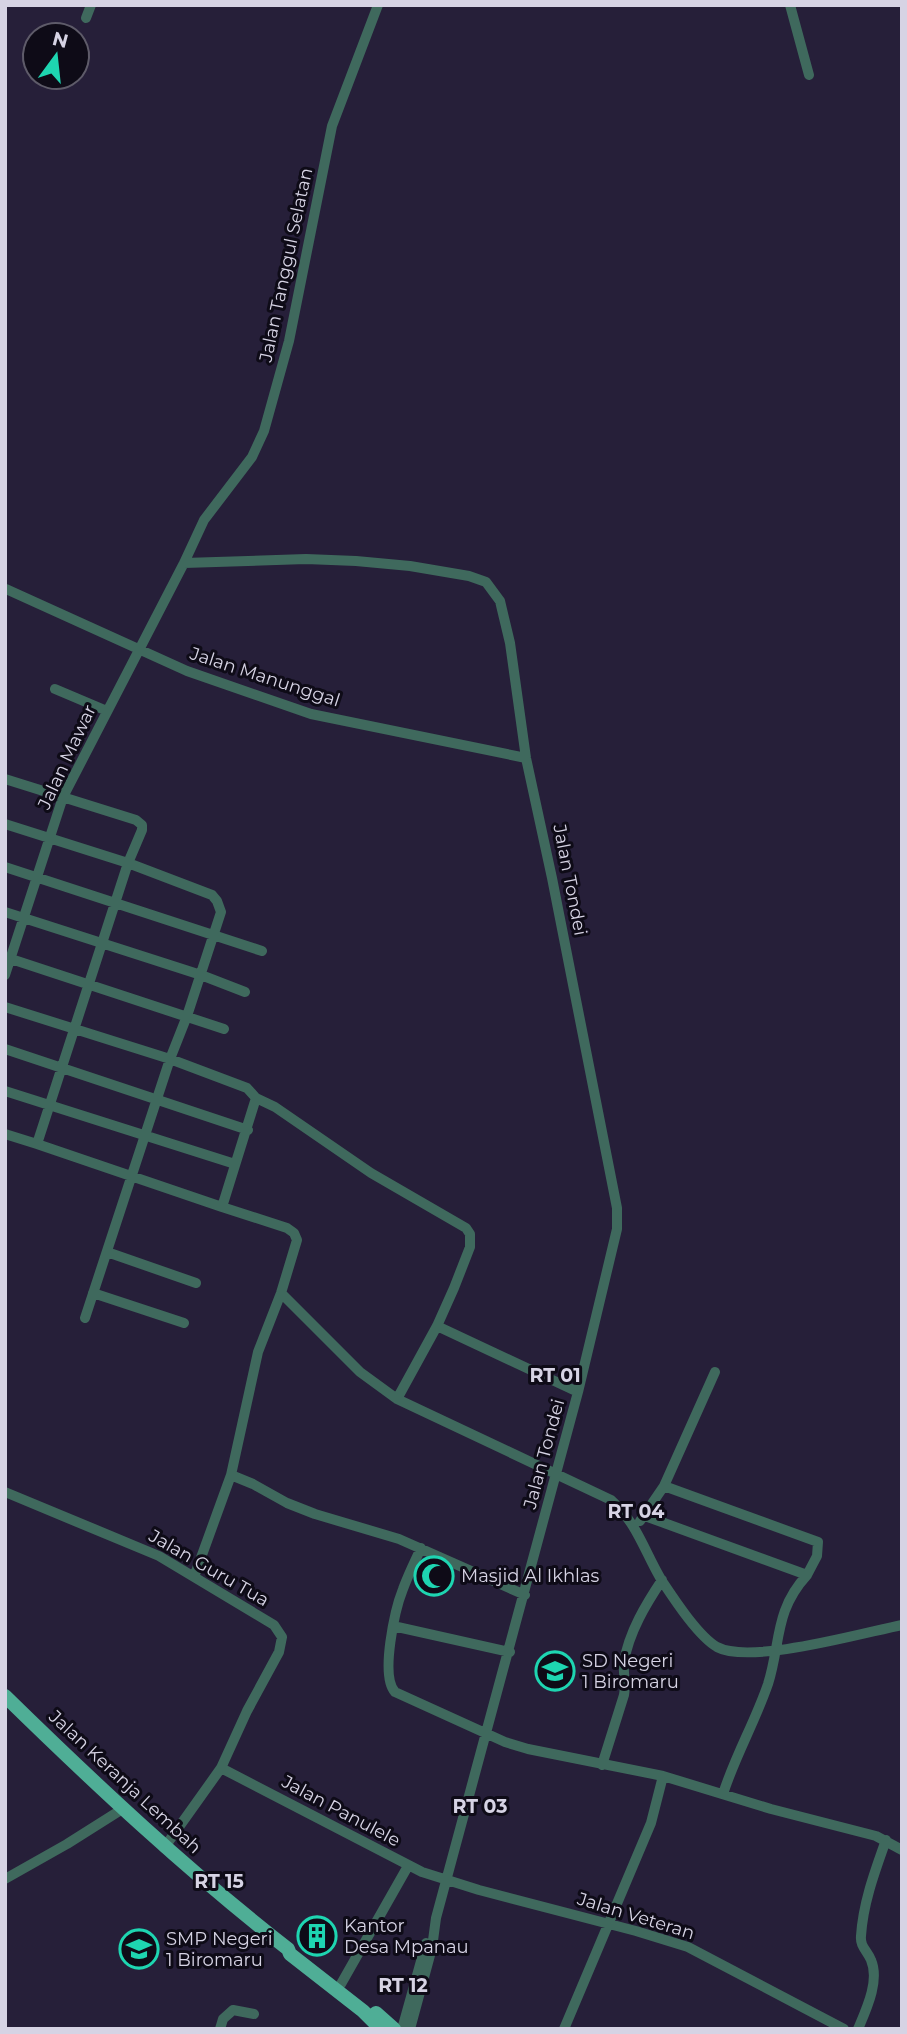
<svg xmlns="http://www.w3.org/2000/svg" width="907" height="2034" font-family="Montserrat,sans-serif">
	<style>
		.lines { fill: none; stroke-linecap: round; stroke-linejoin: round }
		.minor { stroke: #3f695d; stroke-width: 10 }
		.major { stroke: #4fae96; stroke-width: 14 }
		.labels { text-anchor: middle; stroke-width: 6; stroke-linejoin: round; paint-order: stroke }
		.street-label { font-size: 18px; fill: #d6d3e4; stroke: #0e0b17 }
		.poi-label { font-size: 18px; fill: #d6d3e4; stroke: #0e0b17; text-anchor: start }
		.neighbourhood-label { font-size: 19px; font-weight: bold; fill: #d6d3e4; stroke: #0e0b17 }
	</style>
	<rect width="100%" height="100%" fill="#261f39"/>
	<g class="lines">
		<path class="minor" d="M790,5L809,75
			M86,18L91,5
			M184,563L306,559L356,561L410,566L469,576L486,582L500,601L510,643L526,758L552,878L617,1208V1229L578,1392L436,1918L432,1948L410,2029
			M6,589L187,671L311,714L526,758
			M55,689L107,711
			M5,779L136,820L142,825V830L128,863L212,895L217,901L221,912L187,1016L170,1059L85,1318
			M5,824L128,863L37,1144L222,1207L256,1098
			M5,867L262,951
			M5,912L201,975L245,992
			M5,957L224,1029
			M5,975L63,797L184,563L204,520L252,457L264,431L289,341L332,126L378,5
			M5,1007L170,1059L247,1088L256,1098L275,1107L371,1173L466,1228L470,1234V1247L454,1288L437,1326L397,1399L611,1500C638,1524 644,1551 662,1581C674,1599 698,1636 717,1647C750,1665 862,1633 902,1625
			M5,1049L248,1130
			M5,1091L235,1164
			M5,1134L37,1144
			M107,1252L196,1283
			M93,1293L184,1323
			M281,1293L360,1372L397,1399
			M437,1326L578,1392
			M231,1475L253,1484L287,1503L315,1514L399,1539L525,1595
			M664,1486L818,1542L817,1556L807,1575
			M5,1492L159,1556L274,1625L282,1637L279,1652L247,1711L221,1768L164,1848
			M645,1516L807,1575C774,1611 781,1643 768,1684C755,1722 735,1756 723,1794
			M640,1521L664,1486L715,1372
			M421,1548C415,1561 408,1575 403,1589C395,1609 380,1676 395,1692L505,1742L528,1749L663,1776L771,1809L876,1836L902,1850
			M194,1577L231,1475L258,1352L281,1293L297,1240L294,1233L287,1228L222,1207
			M393,1626L510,1652
			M602,1765L624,1695C626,1684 623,1673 624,1662C629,1632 646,1604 662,1580
			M221,1768L422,1872L479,1890L636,1931L688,1947L844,2029
			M5,1879L67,1844L124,1808
			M341,1984L408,1866
			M220,2029L223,2019L233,2010L254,2014
			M402,2029L426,1943
			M564,2029L651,1823L663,1776
			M858,2029C866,2010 880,1981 871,1960C867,1950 860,1947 861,1936C863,1903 875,1871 886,1840"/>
		<path class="major" d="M5,1696C96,1785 188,1871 288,1949L290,1954L363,2011L381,2029
			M376,2013L394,2029"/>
	</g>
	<defs>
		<g id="mosque-ring" transform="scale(2.0125)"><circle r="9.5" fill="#0e0b17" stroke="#1ed5b1" stroke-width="1.5"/><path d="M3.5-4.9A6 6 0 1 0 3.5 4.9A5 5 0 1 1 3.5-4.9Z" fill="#1ed5b1"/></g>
		<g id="school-ring" transform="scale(2.0125)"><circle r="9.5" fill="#0e0b17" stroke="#1ed5b1" stroke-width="1.5"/><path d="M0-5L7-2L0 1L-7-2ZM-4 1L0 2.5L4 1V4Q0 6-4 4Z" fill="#1ed5b1"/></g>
		<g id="building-ring" transform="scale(2.0125)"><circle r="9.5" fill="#0e0b17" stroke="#1ed5b1" stroke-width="1.5"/><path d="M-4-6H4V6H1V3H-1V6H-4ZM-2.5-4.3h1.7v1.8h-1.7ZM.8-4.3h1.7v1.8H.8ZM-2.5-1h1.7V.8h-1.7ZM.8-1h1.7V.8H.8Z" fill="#1ed5b1"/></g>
	</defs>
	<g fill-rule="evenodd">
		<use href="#mosque-ring" x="434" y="1576"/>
		<use href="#school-ring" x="555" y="1671"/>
		<use href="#building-ring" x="317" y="1936"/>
		<use href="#school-ring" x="139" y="1949"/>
	</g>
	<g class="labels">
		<g class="street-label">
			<text transform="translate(286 265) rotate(-78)" y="6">Jalan Tanggul Selatan</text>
			<text transform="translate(265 677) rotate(18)" y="6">Jalan Manunggal</text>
			<text transform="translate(67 757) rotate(-65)" y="6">Jalan Mawar</text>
			<text transform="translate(570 880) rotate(79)" y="6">Jalan Tondei</text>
			<text transform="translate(544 1454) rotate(-75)" y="6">Jalan Tondei</text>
			<text transform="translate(209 1568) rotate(30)" y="6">Jalan Guru Tua</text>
			<text transform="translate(125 1782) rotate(43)" y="6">Jalan Keranja Lembah</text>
			<text transform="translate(341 1811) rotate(28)" y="6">Jalan Panulele</text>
			<text transform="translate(636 1916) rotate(17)" y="6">Jalan Veteran</text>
		</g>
		<g class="poi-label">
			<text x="461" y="1582">Masjid Al Ikhlas</text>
			<text x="582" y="1667">SD Negeri<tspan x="582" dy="21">1 Biromaru</tspan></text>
			<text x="344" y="1932">Kantor<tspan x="344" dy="21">Desa Mpanau</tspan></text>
			<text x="166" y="1945">SMP Negeri<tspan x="166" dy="21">1 Biromaru</tspan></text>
		</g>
		<g class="neighbourhood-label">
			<text x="555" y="1382">RT 01</text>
			<text x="636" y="1518">RT 04</text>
			<text x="480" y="1813">RT 03</text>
			<text x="219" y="1888">RT 15</text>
			<text x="403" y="1992">RT 12</text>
		</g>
	</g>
	<rect width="907" height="2034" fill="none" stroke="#d6d3e4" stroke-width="14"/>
	<g transform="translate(56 56) rotate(15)"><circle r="33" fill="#0e0b17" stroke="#5e5b69" stroke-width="2"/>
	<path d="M0-5L12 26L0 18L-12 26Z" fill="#1ed5b1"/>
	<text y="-10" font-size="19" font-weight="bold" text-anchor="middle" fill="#d6d3e4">N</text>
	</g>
</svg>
